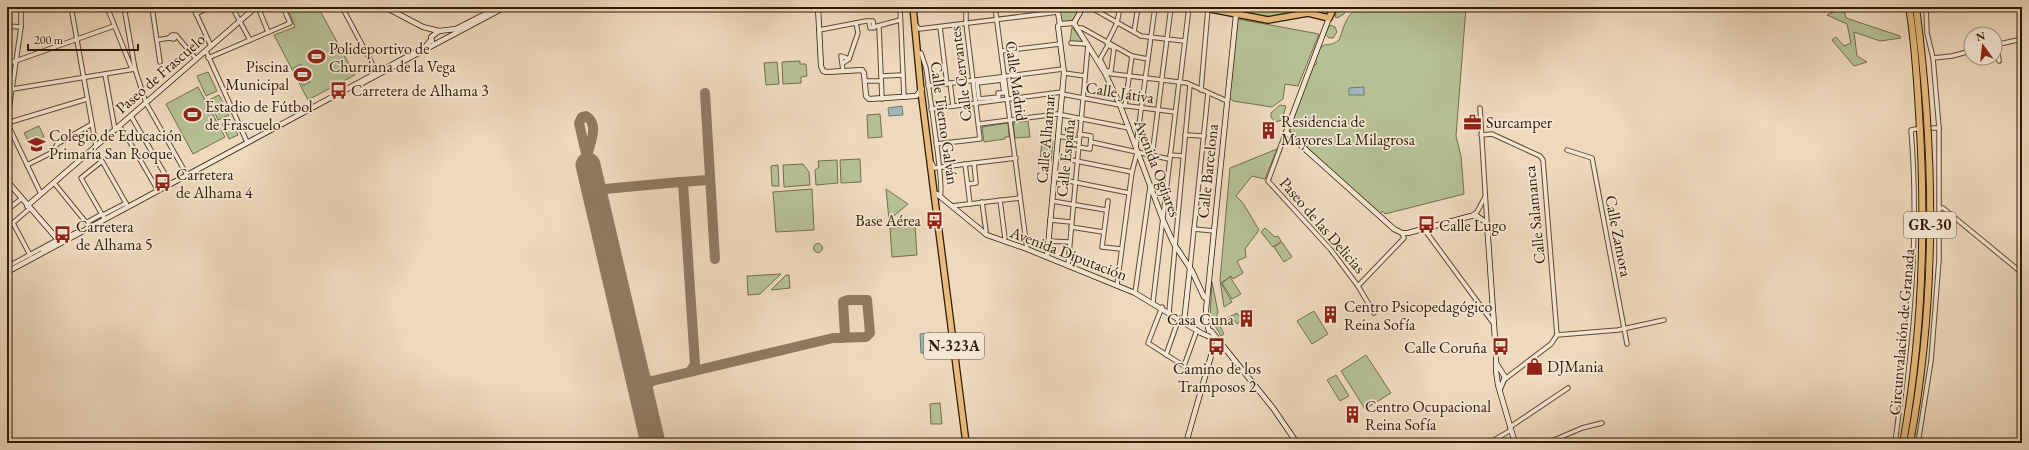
<svg xmlns="http://www.w3.org/2000/svg" width="2029" height="450" font-family="'EB Garamond',serif">
<rect width="100%" height="100%" fill="#eed9bd"/>
<filter id="stains"><feTurbulence type="fractalNoise" baseFrequency=".005" numOctaves="4"/><feColorMatrix values="0 0 0 0 .2 0 0 0 0 .09 0 0 0 0 .02 0 0 0 .5 -.17"/></filter>
<radialGradient id="worn" r=".72"><stop offset=".6" stop-color="#630" stop-opacity="0"/><stop offset="1" stop-color="#630" stop-opacity=".3"/></radialGradient>
<g fill="#b5c094" stroke="#726e4c">
<polygon points="287,7 318,7 355,75 308,100 274,35 295,27"/>
<polygon points="1059,7 1081,7 1073,21 1061,22"/>
<polygon points="1243,7 1315,7 1319,8 1318,11 1305,10 1270,17 1240,13"/>
<polygon points="1341,7 1346,8 1344,14 1337,18 1335,17 1337,9"/>
<path d="M1365,7H1466L1456,136L1461,156L1464,194L1385,214L1383,211L1380,214L1291,134L1290,129L1313,65H1315L1317,63L1314,60C1325,35 1325,51 1339,40C1344,27 1348,6 1365,9Z"/>
<polygon points="1833,7 1843,7 1846,18 1900,36 1901,38 1880,41 1854,32 1857,56 1867,62 1854,66 1832,40 1836,37 1844,46 1851,43 1847,24 1827,15 1834,12"/>
<polygon points="1238,19 1319,34 1298,86 1285,84 1283,99 1272,107 1233,101 1229,97"/>
<polygon points="1330,25 1335,27 1337,32 1333,38 1329,38 1325,34"/>
<polygon points="1072,27 1083,42 1070,41"/>
<polygon points="800,61 800,64 806,64 807,76 801,77 801,83 783,84 782,62"/>
<polygon points="777,62 779,84 766,85 764,63"/>
<polygon points="208,72 217,91 206,96 197,76"/>
<polygon points="198,87 225,137 193,154 166,104"/>
<polygon points="219,95 229,115 218,120 209,100"/>
<polygon points="1280,105 1286,106 1282,120 1275,122 1271,117 1271,113"/>
<polygon points="880,114 882,137 868,138 867,115"/>
<polygon points="231,120 238,135 229,139 222,124"/>
<polygon points="1028,121 1030,137 1015,138 1013,123"/>
<polygon points="1008,123 1009,137 1005,137 1005,139 984,142 982,127"/>
<polygon points="39,126 44,137 30,144 24,133"/>
<polygon points="1042,140 1053,141 1051,162 1040,161"/>
<polygon points="1277,149 1265,179 1252,176 1236,196 1243,203 1259,230 1245,249 1246,257 1237,261 1243,273 1233,279 1231,276 1221,283 1232,302 1224,307 1220,280 1230,168"/>
<polygon points="860,159 861,182 841,183 840,160"/>
<polygon points="837,160 838,183 816,185 815,170 819,167 818,161"/>
<polygon points="803,164 809,172 810,185 784,187 783,165"/>
<polygon points="778,165 779,186 772,186 771,166"/>
<polygon points="812,189 814,230 776,232 773,192"/>
<polygon points="886,189 908,204 889,220"/>
<polygon points="915,226 917,255 892,257 890,228"/>
<polygon points="1265,228 1275,237 1278,236 1281,241 1273,247 1261,232"/>
<polygon points="1282,242 1292,257 1284,262 1274,247"/>
<circle cx="818" cy="248" r="4.5"/>
<polygon points="781,274 760,294 748,295 747,276"/>
<polygon points="786,275 789,275 790,288 771,290"/>
<polygon points="1230,277 1241,294 1232,299 1222,283"/>
<polygon points="1212,282 1218,312 1216,318 1224,334 1221,336 1210,317"/>
<polygon points="1314,311 1328,334 1312,344 1297,321"/>
<polygon points="1237,313 1242,320 1237,324 1234,320 1228,323 1225,319"/>
<polygon points="1366,355 1391,393 1365,409 1341,371"/>
<polygon points="1336,375 1349,396 1340,401 1327,380"/>
<polygon points="940,403 942,424 931,424 930,404"/>
</g>
<g fill="#9fb7bc" stroke="#727972">
<polygon points="301,64 310,82 303,86 293,68"/>
<polygon points="1364,87 1364,95 1349,95 1349,88"/>
<polygon points="902,106 903,115 889,116 888,108"/>
<polygon points="930,333 931,352 921,353 920,334"/>
</g>
<g fill="none" stroke-linecap="round" stroke-linejoin="round">
<g stroke="#8e7a60" stroke-width="10">
<polyline points="705,93 715,259"/>
<path d="M586,116C601,125 588,146 587,158L579,123L582,117Z"/>
<polyline points="680,182 708,180 710,177"/>
<polyline points="594,190 680,182 683,183 695,364 690,372"/>
<polyline points="636,370 643,379 652,381 833,338 866,337 870,333 867,300 848,300 843,302 845,335 843,338"/>
<polyline points="642,396 644,388 652,381"/>
</g>
<polyline stroke="#8e7a60" stroke-width="25" points="588,165 653,443"/>
<defs>
<g id="street">
<polyline points="71,7 96,146"/>
<polyline points="107,7 132,69"/>
<polyline points="124,7 135,69 146,103 187,175"/>
<polyline points="152,7 160,62"/>
<polyline points="193,7 211,46"/>
<polyline points="232,7 250,40"/>
<polyline points="258,7 268,32"/>
<polyline points="342,7 374,67 379,71"/>
<polyline points="900,7 904,97"/>
<polyline points="995,7 1027,249"/>
<polyline points="1090,7 1141,36 1184,41"/>
<polyline points="1236,7 1235,10 1241,11 1243,7"/>
<polyline points="125,10 141,7"/>
<polyline points="196,14 209,7"/>
<polyline points="869,22 870,28 900,20"/>
<polyline points="916,25 919,29 1058,12"/>
<polyline points="7,26 21,27"/>
<polyline points="879,27 882,99"/>
<polyline points="940,27 947,84"/>
<polyline points="1077,28 1082,28 1132,56 1148,59"/>
<polyline points="819,30 866,21 873,21 874,28"/>
<polyline points="1134,32 1138,7"/>
<polyline points="169,38 172,35 176,35 196,59"/>
<polyline points="157,40 169,38 174,39 176,36"/>
<polyline points="1071,43 1087,44"/>
<polyline points="1107,43 1117,23 1120,7"/>
<polygon points="1108,45 1114,48 1111,71 1106,71 1100,59"/>
<polyline points="1995,45 2022,39"/>
<polyline points="1997,45 1999,61"/>
<polyline points="206,51 247,142"/>
<polyline points="1001,51 1060,44"/>
<path d="M921,53L926,68C928,85 945,190 940,197"/>
<polyline points="208,58 290,23 283,7"/>
<polyline points="1933,58 1952,56 1971,51"/>
<polyline points="843,63 849,59 858,33 856,23"/>
<polyline points="7,64 114,26"/>
<polyline points="843,71 841,56 849,59"/>
<polyline points="1064,73 1085,76"/>
<polyline points="1105,73 1187,83 1227,101"/>
<polyline points="105,74 115,130"/>
<polyline points="881,76 903,75"/>
<polygon points="1002,80 1004,93 998,93 999,97 979,99 977,83"/>
<polyline points="865,81 881,81"/>
<polyline points="1180,82 1189,7"/>
<polyline points="950,83 953,106"/>
<polyline points="928,86 1063,69"/>
<polyline points="13,89 135,69"/>
<polyline points="1201,90 1208,8"/>
<polyline points="1062,94 1120,105 1175,112"/>
<polyline points="1125,106 1132,56"/>
<polyline points="1480,108 1487,223"/>
<polyline points="931,109 1062,92"/>
<polyline points="131,116 170,183"/>
<polyline points="7,123 21,27 21,7"/>
<polyline points="7,123 87,99"/>
<polyline points="7,123 41,194"/>
<polyline points="979,124 1057,114 1129,128"/>
<polyline points="119,126 127,137 157,189"/>
<polyline points="1933,128 1939,128"/>
<polyline points="1286,132 1268,181 1331,250 1358,286 1374,313"/>
<polyline points="1185,135 1204,136"/>
<polyline points="1481,135 1492,134 1540,156 1543,160 1557,335"/>
<polyline points="1058,136 1079,140"/>
<polyline points="1091,142 1169,159"/>
<polyline points="936,144 980,139 966,23 966,7"/>
<polyline points="1078,147 1090,149 1091,136 1079,134"/>
<polyline points="1136,147 1155,7"/>
<polyline points="1567,150 1592,158 1627,344"/>
<polyline points="1170,155 1183,156"/>
<polyline points="1152,156 1171,7"/>
<polyline points="1056,157 1132,172"/>
<polyline points="932,163 934,168 1016,158"/>
<polyline points="965,164 970,204"/>
<polyline points="27,165 53,152 57,144 92,124"/>
<polyline points="1054,178 1129,193"/>
<polyline points="54,183 89,226"/>
<polyline points="968,184 976,183 974,163"/>
<polyline points="1000,200 1005,238"/>
<polyline points="1052,201 1106,210"/>
<polyline points="1108,201 1102,247 1121,249"/>
<polyline points="982,202 986,231"/>
<polyline points="952,206 1020,198"/>
<polyline points="1940,208 1943,208 2022,273"/>
<polyline points="7,210 21,199"/>
<polyline points="103,215 126,203"/>
<polyline points="1471,216 1477,212 1485,197"/>
<polyline points="104,218 81,178 102,161 127,205"/>
<polyline points="1050,220 1071,222"/>
<polyline points="13,223 30,255"/>
<polyline points="86,223 102,214"/>
<polyline points="1071,227 1103,232"/>
<polyline points="7,228 29,209"/>
<polyline points="1194,229 1214,231"/>
<polyline points="1424,229 1494,324"/>
<polyline points="1048,241 1069,242"/>
<polyline points="1068,265 1088,45"/>
<polyline points="7,267 57,240"/>
<polyline points="1190,268 1208,93"/>
<polyline points="1117,285 1132,172 1137,153"/>
<polyline points="1358,286 1404,238 1402,233"/>
<polyline points="1135,293 1150,187"/>
<polyline points="1153,302 1179,82"/>
<polyline points="1162,307 1148,343 1184,366 1197,330"/>
<polyline points="1169,312 1190,85"/>
<polyline points="1166,355 1179,318"/>
<polyline points="1505,379 1551,344 1557,335 1618,330 1664,320"/>
<polyline points="1510,427 1568,388"/>
<polyline points="1489,443 1511,430"/>
<polyline points="1547,443 1582,428 1602,423"/>
<path d="M1895,443C1909,338 1920,236 1911,130L1916,129"/>
<polyline points="1918,443 1931,361 1939,260 1939,128 1933,58 1927,33 1926,7"/>
</g>
<g id="secondary">
<polyline points="385,7 423,27 439,31"/>
<polyline points="818,7 821,66 823,71 827,72 862,70 864,73 866,96 869,99 916,96 922,89"/>
<polyline points="1057,7 1060,24 1074,23 1083,7"/>
<polyline points="1329,18 1286,132 1394,229 1402,233 1408,233 1471,216 1477,216 1487,223 1496,354 1496,371 1498,385 1515,443"/>
<polyline points="1074,23 1105,73 1120,105 1163,220 1174,244 1192,271 1204,297 1207,299"/>
<polyline points="432,41 431,37 439,31 456,29 499,7"/>
<polyline points="362,83 505,7"/>
<polyline points="7,181 59,241"/>
<polyline points="934,194 937,194 987,235 1027,249 1135,293 1201,333 1219,341"/>
<polyline points="27,206 256,7"/>
<polyline points="43,250 76,233"/>
<polyline points="1047,257 1064,73 1058,26 1060,24"/>
<polyline points="7,272 425,47 431,40"/>
<polyline points="1184,322 1190,268"/>
<polyline points="1209,331 1206,320 1206,310 1236,15"/>
<polyline points="1209,331 1211,331 1273,408 1297,443"/>
<polyline points="1496,363 1505,377 1500,389"/>
<polyline points="1186,443 1213,349 1219,341"/>
</g>
<g id="primary">
<polyline points="913,7 921,91 966,443"/>
<polyline points="1200,7 1268,20 1308,13 1329,18 1334,7"/>
</g>
<g id="highway">
<path d="M1903,443C1923,334 1926,223 1919,113C1917,78 1915,42 1909,7"/>
<path d="M1910,443C1937,299 1935,152 1916,7"/>
</g>
</defs>
<use href="#street" stroke="#5f4a32" stroke-width="5.5"/>
<use href="#secondary" stroke="#2f1b03" stroke-width="6"/>
<use href="#primary" stroke="#2f1b03" stroke-width="8"/>
<use href="#highway" stroke="#2f1b03" stroke-width="8"/>
<use href="#street" stroke="#f4e6d4" stroke-width="3.5"/>
<use href="#secondary" stroke="#f4e6d4" stroke-width="4.5"/>
<use href="#primary" stroke="#e7bc7e" stroke-width="5.5"/>
<use href="#highway" stroke="#e7bc7e" stroke-width="6"/>
</g>
<defs>
<symbol id="stadium-bare" viewBox="-9 -9 18 18"><path d="M0-5a6.5 5 0 1 0 0 10a6.5 5 0 1 0 0-10ZM-3.5-1.8h7v3.6h-7Z" fill="#8f2418" stroke="#f4e6d4" stroke-width="2.5" paint-order="stroke"/></symbol>
<symbol id="bus-bare" viewBox="-9 -9 18 18"><path d="M-5-6H5V4H4V6H2V4H-2V6H-4V4H-5ZM-3.5-4V0h7V-4ZM-3.5 1.2v1.5H-2V1.2ZM2 1.2v1.5H3.5V1.2Z" fill="#8f2418" stroke="#f4e6d4" stroke-width="2.5" paint-order="stroke"/></symbol>
<symbol id="office-bare" viewBox="-9 -9 18 18"><path d="M-6-3h4V-5.5h4V-3h4V5H-6ZM-1-4.5V-3h2v-1.5ZM-6 0V1H6V0Z" fill="#8f2418" stroke="#f4e6d4" stroke-width="2.5" paint-order="stroke"/></symbol>
<symbol id="building-bare" viewBox="-9 -9 18 18"><path d="M-4-6H4V6H1V3H-1V6H-4ZM-2.5-4.3h1.7v1.8h-1.7ZM.8-4.3h1.7v1.8H.8ZM-2.5-1h1.7V.8h-1.7ZM.8-1h1.7V.8H.8Z" fill="#8f2418" stroke="#f4e6d4" stroke-width="2.5" paint-order="stroke"/></symbol>
<symbol id="school-bare" viewBox="-9 -9 18 18"><path d="M0-5L7-2L0 1L-7-2ZM-4 1L0 2.5L4 1V4Q0 6-4 4Z" fill="#8f2418" stroke="#f4e6d4" stroke-width="2.5" paint-order="stroke"/></symbol>
<symbol id="shop-bare" viewBox="-9 -9 18 18"><path d="M-5-2.5h2.3a2.7 3.5 0 0 1 5.4 0H5L5.5 6h-11ZM-1.5-2.5h3a1.5 2.3 0 0 0-3 0Z" fill="#8f2418" stroke="#f4e6d4" stroke-width="2.5" paint-order="stroke"/></symbol>
</defs>
<g fill-rule="evenodd">
<use href="#stadium-bare" x="304" y="44" width="25" height="25"/>
<use href="#stadium-bare" x="290" y="62" width="25" height="25"/>
<use href="#bus-bare" x="326" y="78" width="25" height="25"/>
<use href="#stadium-bare" x="180" y="102" width="25" height="25"/>
<use href="#office-bare" x="1460" y="110" width="25" height="25"/>
<use href="#building-bare" x="1256" y="118" width="25" height="25"/>
<use href="#school-bare" x="24" y="132" width="25" height="25"/>
<use href="#bus-bare" x="150" y="170" width="25" height="25"/>
<use href="#bus-bare" x="922" y="208" width="25" height="25"/>
<use href="#bus-bare" x="1414" y="212" width="25" height="25"/>
<use href="#bus-bare" x="50" y="222" width="25" height="25"/>
<use href="#building-bare" x="1318" y="302" width="25" height="25"/>
<use href="#building-bare" x="1234" y="306" width="25" height="25"/>
<use href="#bus-bare" x="1204" y="334" width="25" height="25"/>
<use href="#bus-bare" x="1488" y="334" width="25" height="25"/>
<use href="#shop-bare" x="1522" y="354" width="25" height="25"/>
<use href="#building-bare" x="1340" y="402" width="25" height="25"/>
</g>
<g text-anchor="middle" stroke-width="3.5" stroke-linejoin="round" paint-order="stroke">
<g fill="#f4e6d4" stroke="#6a5842" stroke-width="1">
<rect x="1904" y="212" width="52" height="26" rx="3"/>
<rect x="924" y="333" width="60" height="26" rx="3"/>
</g>
<g font-size="15" font-weight="bold" fill="#2f1b03">
<text x="1930" y="230">GR-30</text>
<text x="954" y="351">N-323A</text>
</g>
<g font-size="16" fill="#2f1b03" stroke="#f4e6d4" text-anchor="start">
<text x="329" y="54">Polideportivo de<tspan x="329" dy="18">Churriana de la Vega</tspan></text>
<text x="289" y="72" text-anchor="end">Piscina<tspan x="289" dy="18">Municipal</tspan></text>
<text x="351" y="96">Carretera de Alhama 3</text>
<text x="205" y="112">Estadio de Fútbol<tspan x="205" dy="18">de Frascuelo</tspan></text>
<text x="1281" y="127">Residencia de<tspan x="1281" dy="18">Mayores La Milagrosa</tspan></text>
<text x="1486" y="128">Surcamper</text>
<text x="49" y="141">Colegio de Educación<tspan x="49" dy="18">Primaria San Roque</tspan></text>
<text x="176" y="180">Carretera<tspan x="176" dy="18">de Alhama 4</tspan></text>
<text x="921" y="226" text-anchor="end">Base Aérea</text>
<text x="1439" y="231">Calle Lugo</text>
<text x="76" y="232">Carretera<tspan x="76" dy="18">de Alhama 5</tspan></text>
<text x="1344" y="312">Centro Psicopedagógico<tspan x="1344" dy="18">Reina Sofía</tspan></text>
<text x="1234" y="325" text-anchor="end">Casa Cuna</text>
<text x="1487" y="353" text-anchor="end">Calle Coruña</text>
<text x="1547" y="372">DJMania</text>
<text x="1217" y="374" text-anchor="middle">Camino de los<tspan x="1217" dy="18">Tramposos 2</tspan></text>
<text x="1365" y="412">Centro Ocupacional<tspan x="1365" dy="18">Reina Sofía</tspan></text>
</g>
<g font-size="16" fill="#2f1b03" stroke="#f4e6d4">
<text transform="translate(160 73) rotate(-41)" y="6">Paseo de Frascuelo</text>
<text transform="translate(960 74) rotate(-97)" y="6">Calle Cervantes</text>
<text transform="translate(1017 81) rotate(82)" y="6">Calle Madrid</text>
<text transform="translate(1120 92) rotate(9)" y="6">Calle Játiva</text>
<text transform="translate(945 123) rotate(82)" y="6">Calle Tierno Galván</text>
<text transform="translate(1045 139) rotate(-85)" y="6">Calle Alhamar</text>
<text transform="translate(1065 158) rotate(-84)" y="6">Calle España</text>
<text transform="translate(1158 168) rotate(69)" y="6">Avenida Ogíjares</text>
<text transform="translate(1207 171) rotate(-84)" y="6">Calle Barcelona</text>
<text transform="translate(1534 215) rotate(-96)" y="6">Calle Salamanca</text>
<text transform="translate(1323 225) rotate(49)" y="6">Paseo de las Delicias</text>
<text transform="translate(1619 236) rotate(79)" y="6">Calle Zamora</text>
<text transform="translate(1069 253) rotate(21)" y="6">Avenida Diputación</text>
<text transform="translate(1901 332) rotate(-85)" y="6">Circunvalación de Granada</text>
</g>
</g>
<rect width="2029" height="450" fill="none" stroke="#eed9bd" stroke-width="24"/>
<rect x="8" y="8" width="2013" height="434" fill="none" stroke="#2f1b03" stroke-width="2"/>
<rect x="12" y="12" width="2005" height="426" fill="none" stroke="#2f1b03"/>
<g transform="translate(1983 46) rotate(345)"><circle r="19" fill="#f4e6d4" stroke="#a59580"/>
<path d="M0-3L7 15L0 10L-7 15Z" fill="#8f2418"/>
<text y="-6" font-size="11" font-weight="bold" text-anchor="middle" fill="#2f1b03">N</text>
</g>
<path d="M28 44v6h110v-6" fill="none" stroke="#2f1b03" stroke-width="2"/>
<text x="34" y="44" font-size="12" fill="#2f1b03" stroke="#f4e6d4" stroke-width="3" paint-order="stroke">200 m</text>
<rect width="100%" height="100%" filter="url(#stains)"/>
<rect width="100%" height="100%" fill="url(#worn)"/>
</svg>
